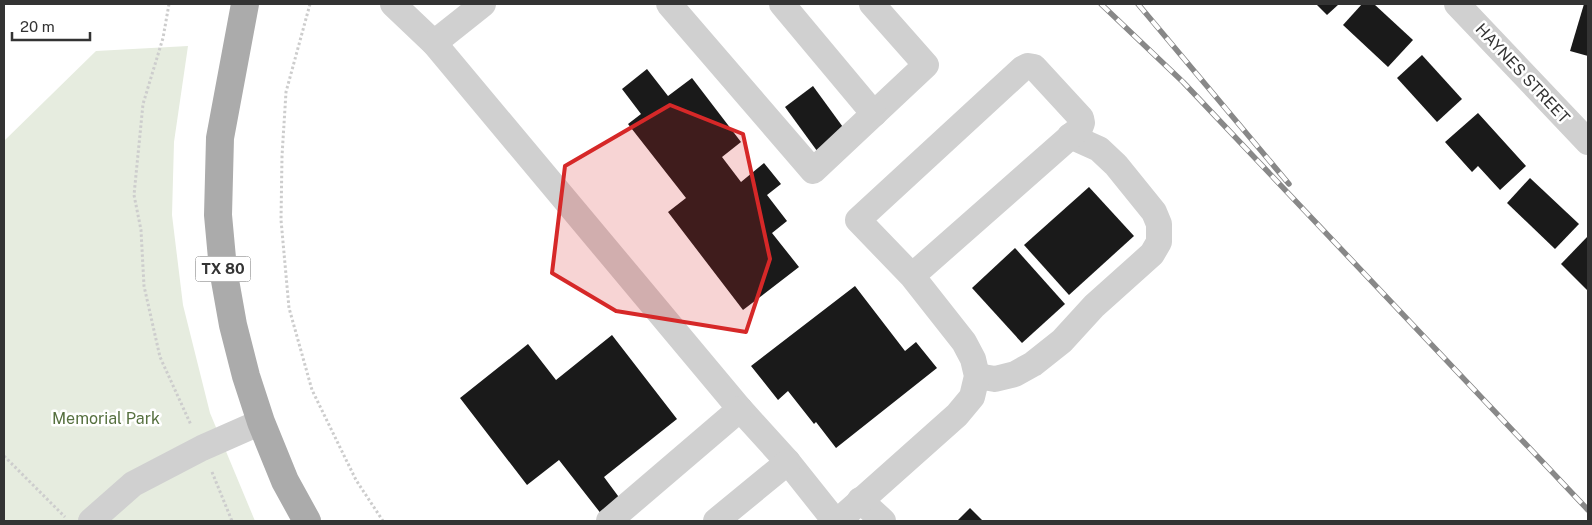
<svg xmlns="http://www.w3.org/2000/svg" width="1592" height="525" font-family="'Public Sans',sans-serif">
<rect width="100%" height="100%" fill="#fff"/>
<polygon fill="#e6ecdf" points="188,46 174,142 172,215 183,305 210,413 255,521 4,521 4,141 96,51"/>
<g fill="#1a1a1a">
<polygon points="1316,4 1339,4 1327,15"/>
<polygon points="1362,4 1374,4 1413,40 1388,67 1343,25"/>
<polygon points="1584,4 1588,5 1588,56 1570,51"/>
<polygon points="1422,55 1462,99 1437,122 1397,78"/>
<polygon points="647,69 668,96 692,78 741,142 722,157 741,182 764,163 781,184 767,195 787,221 772,233 799,267 743,310 668,212 686,198 628,124 641,114 622,89"/>
<polygon points="813,86 848,134 820,155 785,107"/>
<polygon points="1478,113 1526,166 1500,190 1478,166 1472,172 1445,142"/>
<polygon points="1530,178 1579,224 1555,249 1507,203"/>
<polygon points="1089,187 1134,236 1069,295 1024,245"/>
<polygon points="1588,236 1588,291 1561,264"/>
<polygon points="1015,248 1065,304 1022,343 972,288"/>
<polygon points="855,286 905,351 916,342 937,368 836,448 816,422 814,424 788,391 778,400 751,366"/>
<polygon points="612,335 677,419 604,477 621,500 602,515 559,460 527,485 460,398 528,344 556,380"/>
<polygon points="970,508 983,521 957,521"/>
</g>
<g fill="none" stroke-linecap="round" stroke-linejoin="round">
<g stroke="#cdcdcd" stroke-width="3" stroke-dasharray="2.5 2.5" stroke-linecap="butt">
<polyline points="169,4 163,38 143,104 134,195 141,230 144,286 160,357 191,425"/>
<polyline points="310,4 286,92 282,156 281,220 289,308 312,390 356,480 383,521"/>
<polyline points="4,456 65,517"/>
<polyline points="212,472 232,521"/>
</g>
<g stroke="#d0d0d0" stroke-width="26">
<polyline points="393,4 434,43 740,409 788,462 835,521"/>
<polyline points="669,4 813,171 926,65 872,4"/>
<polyline points="782,4 874,114"/>
<polyline points="1457,4 1588,142"/>
<polyline points="434,43 483,4"/>
<polyline points="977,376 995,379 1015,374 1033,364 1062,341 1094,306 1152,254 1159,242 1159,224 1154,212 1116,165 1099,149 1070,136"/>
<polyline points="860,500 883,521"/>
<polyline points="91,521 133,484 202,448 261,422"/>
<polyline points="609,521 740,409"/>
<polyline points="716,521 788,462"/>
<polyline points="838,521 957,415 972,397 977,376 973,359 964,342 912,276 858,220 1022,69 1028,66 1034,67 1081,118 1082,123 1080,128 912,276"/>
</g>
<polyline stroke="#ababab" stroke-width="28" points="245,4 220,138 218,215 223,269 233,325 246,376 261,422 285,481 307,521"/>
<defs>
<g id="rail">
<polyline points="1101,4 1183,82 1588,510"/>
<polyline points="1138,4 1289,184"/>
</g>
</defs>
<use href="#rail" stroke="#888" stroke-width="5.5"/>
<use href="#rail" stroke="#fff" stroke-width="4" stroke-dasharray="11" stroke-linecap="butt"/>
</g>
<path fill="#d62828" fill-opacity="0.2" stroke="#d62828" stroke-width="4" stroke-linejoin="round" d="M670,105L743,134L770,259L746,332L616,311L552,273L565,166Z"/>
<g text-anchor="middle" stroke-width="5" stroke-linejoin="round" paint-order="stroke">
<rect fill="#fff" stroke="#707070" stroke-width="1" x="195.5" y="256.5" width="55" height="25" rx="4"/>
<g font-size="15" font-weight="bold" fill="#333">
<text x="223" y="274">TX 80</text>
</g>
<g font-size="16" fill="#333" stroke="#fff">
<text transform="translate(1523 73) rotate(47)" y="6">HAYNES STREET</text>
</g>
<g font-size="16" fill="#56703f" stroke="#fff">
<text x="106" y="424">Memorial Park</text>
</g>
</g>
<rect width="1592" height="525" fill="none" stroke="#333333" stroke-width="10"/>
<path d="M12 32v8h78v-8" fill="none" stroke="#333333" stroke-width="2.5"/>
<text x="20" y="32" font-size="15" fill="#333333" stroke="#ffffff" stroke-width="4" paint-order="stroke">20 m</text>
</svg>
